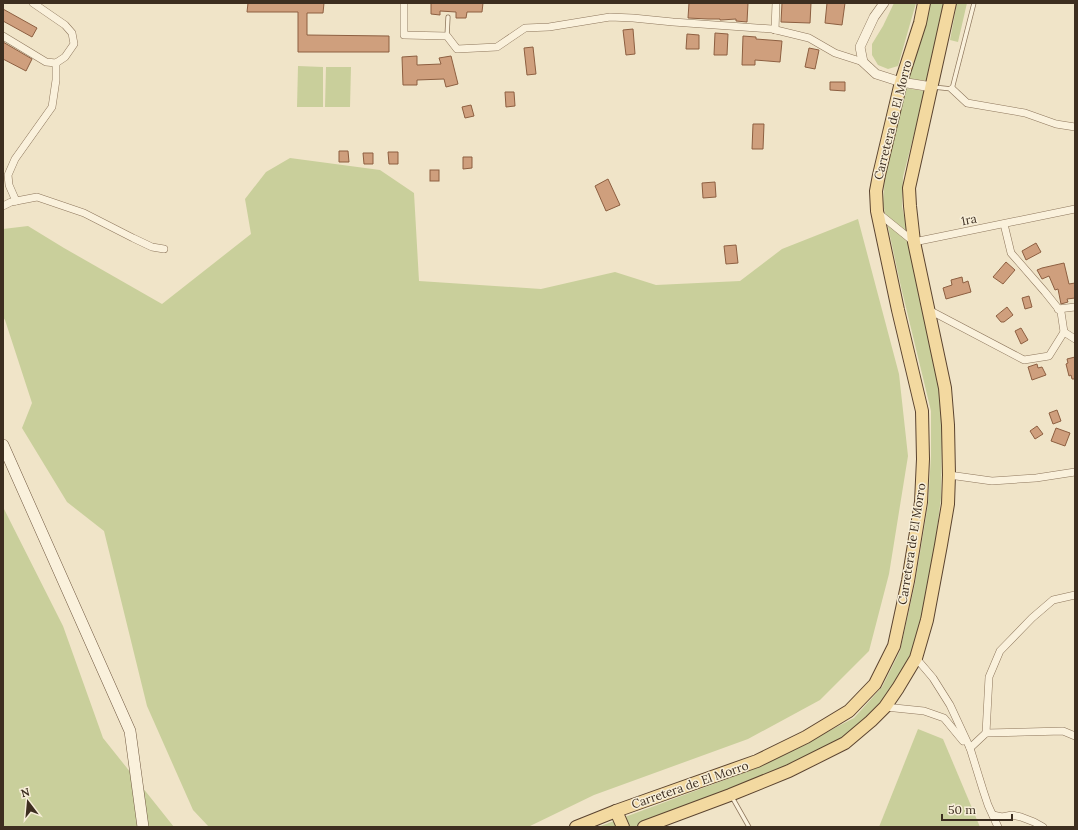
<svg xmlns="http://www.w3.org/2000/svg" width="1078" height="830" font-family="Lora,serif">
<rect width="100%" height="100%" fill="#f0e4c8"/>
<g fill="#c9cf9b">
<polygon points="894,3 916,3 898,66 888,69 878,65 872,55 872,44 883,26"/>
<polygon points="928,3 944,3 928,81 907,79"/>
<polygon points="957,3 967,3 958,42 950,40"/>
<polygon points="298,66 323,67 323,107 297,107"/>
<polygon points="326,67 351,67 350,107 325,107"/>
<polygon points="905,88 925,91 903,177 902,206 939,387 942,424 941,498 935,545 921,623 910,656 881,703 843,740 785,768 634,827 598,827 754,769 819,736 854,718 882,687 900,651 915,583 928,504 931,456 931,411 901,287 883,204 885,174"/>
<polygon points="290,158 380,170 414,193 419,281 541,289 615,272 656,285 740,281 782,249 858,219 899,374 908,456 889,574 869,651 820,700 748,739 594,795 528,827 209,827 193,810 147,706 104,531 67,502 22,428 32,403 5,320 3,317 3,229 28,226 64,248 162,304 251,234 245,199 266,172"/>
<polygon points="3,507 63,626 103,738 174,827 3,827"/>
<polygon points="918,729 943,739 980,827 879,827"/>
</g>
<g fill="#cf9f7d" stroke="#8d5f41">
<polygon points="248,3 324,3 323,13 307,13 307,35 389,36 389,52 298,52 298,12 247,12"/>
<polygon points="431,3 483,3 482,12 467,12 466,18 456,18 456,12 440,11 440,15 431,14"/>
<polygon points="689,3 748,3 747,22 736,21 736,19 721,20 720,20 720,19 708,19 688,18"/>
<polygon points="782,3 811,3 810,23 781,22"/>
<polygon points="827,3 845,3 842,25 825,23"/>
<polygon points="3,9 37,28 32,37 3,21"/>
<polygon points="633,29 635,54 626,55 623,30"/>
<polygon points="715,33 728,34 727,55 714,55"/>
<polygon points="687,34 699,35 699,49 686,49"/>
<polygon points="743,36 756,37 756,39 782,41 780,62 755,60 755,65 742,65"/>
<polygon points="3,42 32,59 26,71 3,59"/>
<polygon points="533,47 536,74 527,75 524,48"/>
<polygon points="809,48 819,50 815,69 805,67"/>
<polygon points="417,56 417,65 441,64 439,58 451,56 458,84 446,87 444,79 417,80 417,85 403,85 402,57"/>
<polygon points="830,82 845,82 845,91 830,90"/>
<polygon points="505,92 514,92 515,106 506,107"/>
<polygon points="471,105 474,116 465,118 462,107"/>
<polygon points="753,124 764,124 763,149 752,149"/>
<polygon points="339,151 348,151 349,162 339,162"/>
<polygon points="388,152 398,152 398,164 389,164"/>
<polygon points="363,153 373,153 373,164 364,164"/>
<polygon points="463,157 472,157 472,168 463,169"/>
<rect x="430" y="170" width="9" height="11"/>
<polygon points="608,179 620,205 606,211 595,186"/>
<polygon points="715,182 716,197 703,198 702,183"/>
<polygon points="1036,243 1041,252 1026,260 1022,251"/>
<polygon points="736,245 738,263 726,264 724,246"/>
<polygon points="1006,262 1015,270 1003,284 993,277"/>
<polygon points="1064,263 1069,284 1075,283 1075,298 1067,299 1068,302 1061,304 1058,289 1055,290 1049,276 1042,279 1037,270 1042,268"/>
<polygon points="962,277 963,283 968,281 971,292 946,299 943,288 952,285 951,280"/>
<polygon points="1029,296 1032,307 1025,309 1022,298"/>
<polygon points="1007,307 1013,315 1004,322 1001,322 996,316"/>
<polygon points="1021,328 1028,340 1021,344 1015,331"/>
<polygon points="1075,357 1075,379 1072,379 1071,375 1069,376 1066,364 1068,363 1067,359"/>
<polygon points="1037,364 1038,368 1042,367 1046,375 1032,380 1028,367"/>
<polygon points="1057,410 1061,421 1053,424 1049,413"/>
<polygon points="1037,426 1043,434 1035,439 1030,431"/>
<polygon points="1056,428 1070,433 1065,446 1051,441"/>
</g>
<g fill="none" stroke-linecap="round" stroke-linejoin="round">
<defs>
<g id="service">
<polyline points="447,36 448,17"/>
<polyline points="933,87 952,89 974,3"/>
<polyline points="732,797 749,827"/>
</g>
<g id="minor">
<polyline points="404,3 404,35 447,36 457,49 497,47 525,28 549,27 610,17 633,18 673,22 772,29 809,38 835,53 863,62"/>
<polyline points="775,30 776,3"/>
<polyline points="3,36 46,62 56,63 65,57 74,44 72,33 65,25 33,3"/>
<polyline points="952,89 967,103 1025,113 1056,124 1075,127"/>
<polyline points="16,201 9,185 8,175 15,159 52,107 56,80 56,63"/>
<polyline points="3,206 11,202 37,197 84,213 133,238 152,247 164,249"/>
<polyline points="877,212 914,242 1075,209"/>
<polyline points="1058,309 1075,307"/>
<polyline points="929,310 1024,360 1049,356 1064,332 1061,312 1045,292 1011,253 1004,224"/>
<polyline points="1064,332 1075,339"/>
<polyline points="949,475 992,481 1036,478 1075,472"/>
<polyline points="916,658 933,678 950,705 970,748 983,790 988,805 998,827"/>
<polyline points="885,707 924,711 944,718 963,741"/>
<polyline points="986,733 1063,731 1075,736"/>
<polyline points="970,748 986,733 989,677 1000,651 1032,618 1053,600 1075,595"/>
<polyline points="993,815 1002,817 1012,815 1021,817 1034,822 1043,827"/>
</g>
<polyline id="tertiary" points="884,3 874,17 860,47 863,62 876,74 901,82 932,87"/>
<polyline id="secondary" points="3,445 130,731 143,827"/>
<g id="primary">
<polyline points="616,811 623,827"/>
<polyline points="576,827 616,811 757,761 806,737 849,711 875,684 894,646 908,581 921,502 923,459 922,411 898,310 877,211 876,191 879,175 901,82 920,23 924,3"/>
<polyline points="644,827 730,795 789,771 845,743 871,721 885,707 898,688 916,658 927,620 941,545 948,504 949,475 948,425 945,388 914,242 910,206 909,188 950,3"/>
</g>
</defs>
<use href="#service" stroke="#8d765c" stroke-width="5"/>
<use href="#minor" stroke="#8d765c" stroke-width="8"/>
<use href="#tertiary" stroke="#8d765c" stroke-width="10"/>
<use href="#secondary" stroke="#6f573f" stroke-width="12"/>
<use href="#primary" stroke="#5b4430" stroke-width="14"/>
<use href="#service" stroke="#faf1dc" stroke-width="3.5"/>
<use href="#minor" stroke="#faf1dc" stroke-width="7"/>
<use href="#tertiary" stroke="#faf1dc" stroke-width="9"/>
<use href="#secondary" stroke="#faf1dc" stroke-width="11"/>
<use href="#primary" stroke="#f3d9a0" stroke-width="12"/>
</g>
<g text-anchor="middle" stroke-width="3" stroke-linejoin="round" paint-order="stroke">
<g font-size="12" fill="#3d2e20" stroke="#f7eed8">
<text transform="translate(893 120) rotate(-76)" y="4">Carretera de El Morro</text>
<text transform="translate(969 220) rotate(-11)" y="4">1ra</text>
<text transform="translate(912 544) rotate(-81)" y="4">Carretera de El Morro</text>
<text transform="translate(690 785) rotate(-19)" y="4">Carretera de El Morro</text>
</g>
</g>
<rect width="1078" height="830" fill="none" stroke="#3d2e20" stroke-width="8"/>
<g transform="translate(28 802) rotate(344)" stroke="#f7eed8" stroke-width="3" paint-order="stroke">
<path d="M0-3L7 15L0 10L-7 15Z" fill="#3d2e20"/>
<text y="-6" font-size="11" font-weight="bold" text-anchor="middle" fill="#3d2e20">N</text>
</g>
<path d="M942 814v6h70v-6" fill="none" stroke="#3d2e20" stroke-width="2"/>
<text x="948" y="814" font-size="12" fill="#3d2e20" stroke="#f7eed8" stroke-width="3" paint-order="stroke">50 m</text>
</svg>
